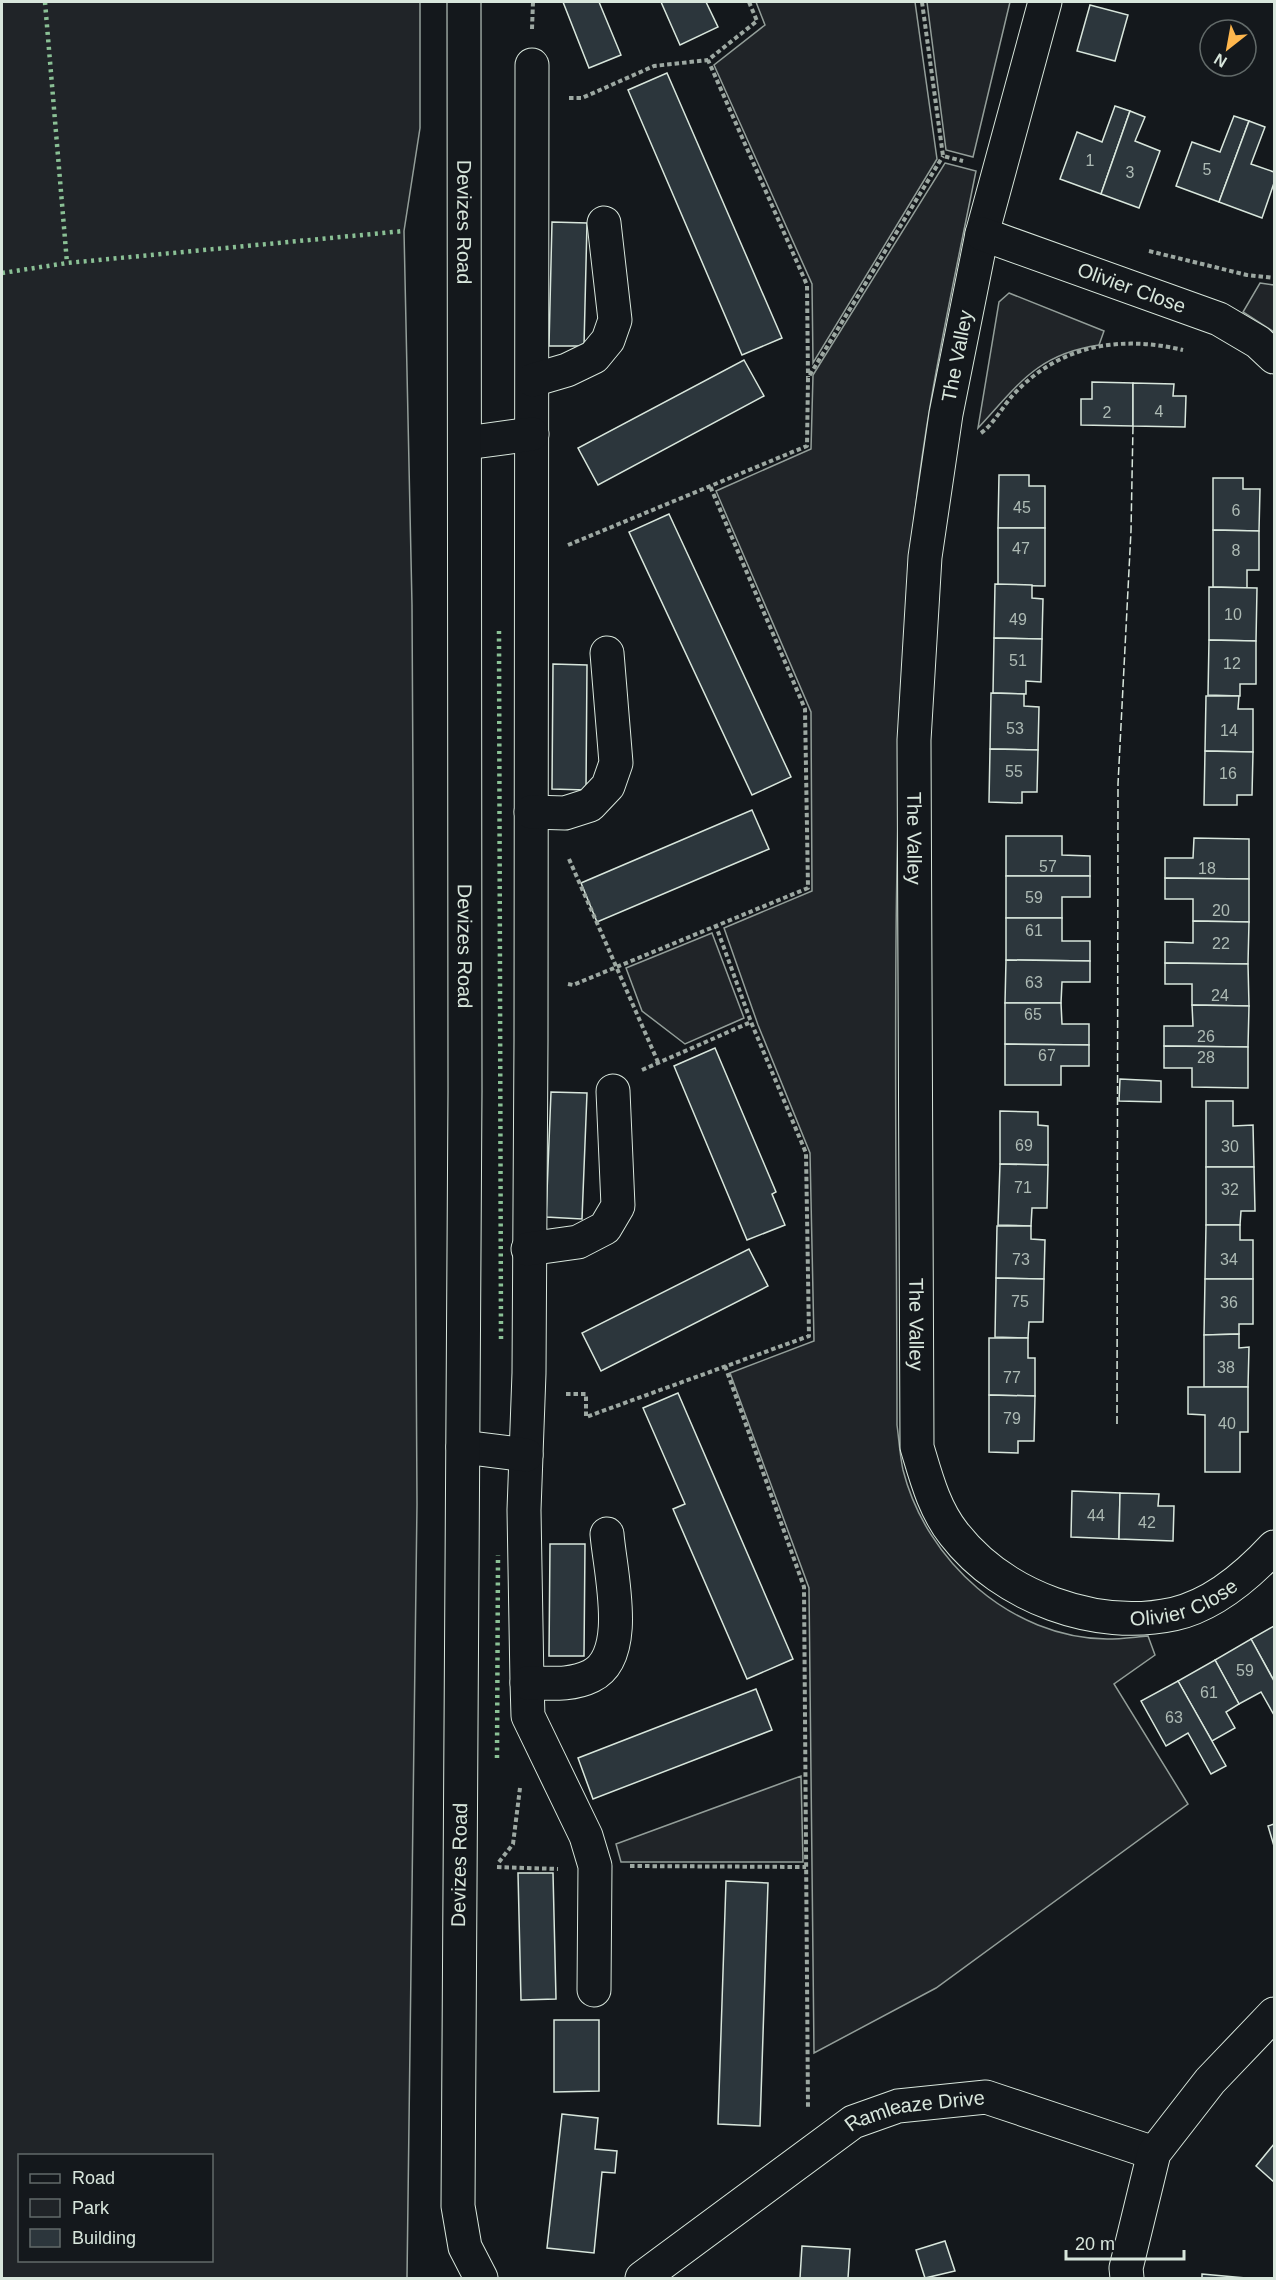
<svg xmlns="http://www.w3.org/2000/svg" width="1276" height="2280" font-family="Arial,sans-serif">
<rect width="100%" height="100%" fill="#14181c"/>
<g fill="#202428" stroke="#939e99" stroke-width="1.5" fill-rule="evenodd">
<path d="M2,2H420V128L404,231L412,605L417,1504L407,2278H2ZM20,2156H212V2260H20Z"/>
<polygon points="756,2 915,2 937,159 813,363 812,284 714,65 765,25"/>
<polygon points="927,2 1010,2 973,157 946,150"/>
<path d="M945,163L976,171C950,301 920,432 910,564C889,850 897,1138 897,1425C899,1440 900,1456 903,1470C926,1561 1011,1638 1107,1639C1121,1639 1135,1637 1148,1636L1155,1655L1114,1684L1188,1804L936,1988L814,2053L809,1588L730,1373L814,1341L810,1153L758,1025L724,928L812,891L811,712L716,491L811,449L813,375Z"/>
<polygon points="1260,283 1274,285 1274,332 1243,312"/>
<path d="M1009,293L1104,331L1099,345C1037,354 1018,385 978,428L999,302Z"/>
<polygon points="712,933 744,1018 685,1044 642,1011 626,968"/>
<polygon points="801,1776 803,1862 621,1862 616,1844"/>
</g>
<g fill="#2c363c" stroke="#d8e6dc" stroke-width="1.5">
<polygon points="563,2 599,2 621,55 589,68"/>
<polygon points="661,2 706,2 718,27 680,45"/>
<polygon points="1090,5 1128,15 1115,61 1077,51"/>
<polygon points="667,73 782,338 742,355 628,90"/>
<polygon points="1115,106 1130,111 1101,194 1060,179 1077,132 1102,142"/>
<polygon points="1130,111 1145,117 1135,141 1160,151 1139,208 1101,194"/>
<polygon points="1234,116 1249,121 1219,202 1176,186 1192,142 1220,152"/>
<polygon points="1249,121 1265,127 1251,164 1274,172 1274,183 1262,218 1219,202"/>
<polygon points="552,222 587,223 584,346 549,346"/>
<polygon points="744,360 764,396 598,485 578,448"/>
<polygon points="1092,382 1133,383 1133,426 1081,425 1081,399 1092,399"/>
<polygon points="1133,383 1174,384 1173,396 1186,396 1185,427 1133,426"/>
<polygon points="999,475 1029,475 1029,486 1045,486 1045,528 998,528"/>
<polygon points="1213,478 1243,478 1243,489 1260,489 1259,531 1213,530"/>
<polygon points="669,514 791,777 752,795 629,532"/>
<polygon points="998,528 1045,528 1045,586 998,585"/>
<polygon points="1213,530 1259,531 1259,570 1247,570 1247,588 1213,587"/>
<polygon points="995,584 1032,585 1032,598 1043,599 1042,639 994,638"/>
<polygon points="1209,587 1257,588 1256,641 1209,640"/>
<polygon points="994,638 1042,639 1041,682 1026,681 1026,694 993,693"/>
<polygon points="1209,640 1256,641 1256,684 1240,684 1240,696 1208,695"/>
<polygon points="553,664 587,665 586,790 552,789"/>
<polygon points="991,693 1024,694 1024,706 1039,707 1038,750 990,749"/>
<polygon points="1206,696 1239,696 1238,709 1253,709 1253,752 1205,751"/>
<polygon points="990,749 1038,750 1037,792 1022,792 1022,803 989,802"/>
<polygon points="1205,751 1253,752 1252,795 1237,795 1237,805 1204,805"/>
<polygon points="752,810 769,849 597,922 581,883"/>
<polygon points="1006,836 1062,836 1062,855 1090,856 1090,876 1006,876"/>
<polygon points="1194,838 1249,839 1249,879 1165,878 1165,858 1193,858"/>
<polygon points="1006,876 1090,876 1090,897 1062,897 1062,918 1006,918"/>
<polygon points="1165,878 1249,879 1249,922 1193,921 1193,899 1165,899"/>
<polygon points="1006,918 1062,918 1062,941 1090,941 1090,961 1006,960"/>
<polygon points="1193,921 1249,922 1248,964 1165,963 1165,942 1193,943"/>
<polygon points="1006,960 1090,961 1090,982 1062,982 1061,1003 1005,1003"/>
<polygon points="1165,963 1248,964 1249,1006 1192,1005 1192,984 1165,984"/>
<polygon points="1005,1003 1061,1003 1062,1024 1089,1024 1089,1045 1005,1044"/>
<polygon points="1192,1005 1249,1006 1248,1047 1164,1046 1164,1026 1193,1026"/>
<polygon points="1005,1044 1089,1045 1089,1066 1061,1066 1061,1085 1005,1085"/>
<polygon points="1164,1046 1248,1047 1248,1088 1192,1087 1192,1068 1164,1068"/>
<polygon points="715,1048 776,1192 772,1194 785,1225 747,1240 674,1066"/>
<polygon points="1120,1079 1161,1081 1161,1102 1119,1101"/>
<polygon points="551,1092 587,1093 582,1219 546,1217"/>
<polygon points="1206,1101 1233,1101 1233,1126 1253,1125 1254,1167 1206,1167"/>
<polygon points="1000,1111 1038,1112 1038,1125 1048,1126 1048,1165 1000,1164"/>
<polygon points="1000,1164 1048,1165 1047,1208 1032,1208 1031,1226 998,1225"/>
<polygon points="1206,1167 1254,1167 1255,1211 1241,1211 1240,1225 1206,1225"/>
<polygon points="1206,1225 1240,1225 1240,1240 1253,1240 1253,1279 1205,1279"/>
<polygon points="997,1226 1031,1226 1031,1239 1045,1240 1044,1279 996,1278"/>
<polygon points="749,1249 768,1286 601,1371 582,1333"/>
<polygon points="996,1278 1044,1279 1043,1322 1029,1322 1028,1338 995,1337"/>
<polygon points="1205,1279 1253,1279 1253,1324 1239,1324 1239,1334 1204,1335"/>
<polygon points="1239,1334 1239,1348 1249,1347 1248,1387 1204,1387 1204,1335"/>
<polygon points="989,1338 1028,1338 1028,1358 1035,1358 1035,1396 989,1395"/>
<polygon points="1188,1387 1248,1387 1248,1432 1240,1432 1240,1472 1205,1472 1205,1415 1188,1414"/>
<polygon points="678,1393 793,1659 747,1679 673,1509 685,1504 643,1408"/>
<polygon points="989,1395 1035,1396 1034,1441 1018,1441 1018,1453 989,1452"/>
<polygon points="1072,1491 1120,1493 1119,1539 1071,1537"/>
<polygon points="1120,1493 1159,1494 1158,1506 1174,1506 1173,1541 1119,1539"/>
<polygon points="550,1544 585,1544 584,1656 549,1656"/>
<polygon points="1274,1626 1274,1681 1251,1639"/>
<polygon points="1251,1639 1274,1681 1274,1715 1261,1692 1239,1704 1215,1660"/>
<polygon points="1215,1660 1239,1704 1226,1712 1235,1728 1212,1741 1178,1681"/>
<polygon points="1178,1681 1226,1766 1211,1774 1188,1733 1166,1746 1141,1701"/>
<polygon points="756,1689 772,1730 593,1799 578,1758"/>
<polygon points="1274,1824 1274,1846 1268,1826"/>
<polygon points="518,1873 553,1873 556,1999 521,2000"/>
<polygon points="726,1881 768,1883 760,2126 718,2124"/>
<polygon points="554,2020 599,2020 599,2091 554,2092"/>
<polygon points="562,2114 598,2118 595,2149 617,2151 615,2173 602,2172 594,2253 547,2248"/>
<polygon points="1274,2144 1274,2182 1256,2166"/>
<polygon points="945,2241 955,2271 925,2278 916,2250"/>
<polygon points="802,2246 850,2249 848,2278 800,2278"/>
<polygon points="1202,2274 1246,2278 1202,2278"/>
</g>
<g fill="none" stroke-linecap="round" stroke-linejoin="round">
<defs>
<g id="minor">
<path id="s1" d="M1045,2L982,234L946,414L925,557L914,740L917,1447C926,1477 934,1509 954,1534C1003,1597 1096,1631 1174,1614C1214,1605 1248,1575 1274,1547"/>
<polyline points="532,65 531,1040 529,1373 524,1510 527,1683 528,1716 586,1836 595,1866 594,1990"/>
<path id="s2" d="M982,234L1219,319L1258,342L1274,357"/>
<polyline points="533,380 567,370 594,357 608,340 615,320 604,223"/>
<polyline points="466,443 532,434"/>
<polyline points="531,812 565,813 590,805 608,786 616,763 607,653"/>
<polyline points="528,1249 578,1242 605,1228 618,1206 613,1091"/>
<polyline points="463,1447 526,1455"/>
<path d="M527,1683C548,1683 571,1686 591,1676C632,1656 610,1572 607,1534"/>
<path id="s3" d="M642,2278L853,2122L898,2106L986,2097L1154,2153"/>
<polyline points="1127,2278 1126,2268 1154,2153 1210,2081 1274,2014"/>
</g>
<g id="major">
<path id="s4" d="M464,2L465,1091L458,2206L465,2247L481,2278"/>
</g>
</defs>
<use href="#minor" stroke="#d8e6dc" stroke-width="35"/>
<use href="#major" stroke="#d8e6dc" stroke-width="35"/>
<g stroke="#9da8a2" stroke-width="4" stroke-dasharray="4.5 3" stroke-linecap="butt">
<polyline points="749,2 757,21 708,60 807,285 808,377"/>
<polyline points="922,2 943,156 963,161"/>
<polyline points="532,29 533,2"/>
<polyline points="569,98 582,98 654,66 708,60"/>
<polyline points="1149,251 1247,275 1274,278"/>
<path d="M981,433C993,425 1003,406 1013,395C1059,345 1119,335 1183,350"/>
<polyline points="568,545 807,446 808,378 943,156"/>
<polyline points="569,859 658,1062"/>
<polyline points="568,984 573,985 808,888 805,709 710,486"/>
<polyline points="642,1070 751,1022"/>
<polyline points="725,1366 804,1587 808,2108"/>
<polyline points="566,1394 586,1394 586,1417 809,1336 806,1153 751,1022 716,926"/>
<polyline points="499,1862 513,1844 520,1788"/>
<polyline points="630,1866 806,1867"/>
<polyline points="497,1867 558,1869"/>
</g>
<use href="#minor" stroke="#14181c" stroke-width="33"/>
<use href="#major" stroke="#14181c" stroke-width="33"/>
<g stroke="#8ac095" stroke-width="4.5" stroke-dasharray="3 4.5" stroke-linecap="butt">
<polyline points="45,2 67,263"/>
<polyline points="2,273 67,263 404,231"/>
<polyline points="499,631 501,1340"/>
<polyline points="497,1758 498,1555"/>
</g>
<polyline stroke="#d8e6dc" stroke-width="1.5" stroke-dasharray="8 3" stroke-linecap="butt" points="1117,1424 1118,784 1131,531 1133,426"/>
</g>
<g text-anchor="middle" stroke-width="4.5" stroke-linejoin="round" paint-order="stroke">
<g font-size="16" fill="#adbab4">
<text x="1090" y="166">1</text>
<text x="1207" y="175">5</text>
<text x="1130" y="178">3</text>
<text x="1159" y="417">4</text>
<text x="1107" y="418">2</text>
<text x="1022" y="513">45</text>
<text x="1236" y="516">6</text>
<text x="1021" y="554">47</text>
<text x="1236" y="556">8</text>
<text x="1233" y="620">10</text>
<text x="1018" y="625">49</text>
<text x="1018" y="666">51</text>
<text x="1232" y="669">12</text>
<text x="1015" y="734">53</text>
<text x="1229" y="736">14</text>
<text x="1014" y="777">55</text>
<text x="1228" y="779">16</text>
<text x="1048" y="872">57</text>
<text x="1207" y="874">18</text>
<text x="1034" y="903">59</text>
<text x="1221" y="916">20</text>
<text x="1034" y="936">61</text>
<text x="1221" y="949">22</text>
<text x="1034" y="988">63</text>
<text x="1220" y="1001">24</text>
<text x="1033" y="1020">65</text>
<text x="1206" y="1042">26</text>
<text x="1047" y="1061">67</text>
<text x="1206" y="1063">28</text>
<text x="1024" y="1151">69</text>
<text x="1230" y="1152">30</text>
<text x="1023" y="1193">71</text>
<text x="1230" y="1195">32</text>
<text x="1021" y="1265">73</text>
<text x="1229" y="1265">34</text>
<text x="1020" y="1307">75</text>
<text x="1229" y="1308">36</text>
<text x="1226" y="1373">38</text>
<text x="1012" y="1383">77</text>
<text x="1012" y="1424">79</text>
<text x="1227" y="1429">40</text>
<text x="1096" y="1521">44</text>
<text x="1147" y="1528">42</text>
<text x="1245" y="1676">59</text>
<text x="1209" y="1698">61</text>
<text x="1174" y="1723">63</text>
</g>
<g font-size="20" fill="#d8e6dc" stroke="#14181c">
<text dy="7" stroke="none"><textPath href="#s4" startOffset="220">Devizes Road</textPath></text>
<text dy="7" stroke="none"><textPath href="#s2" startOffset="159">Olivier Close</textPath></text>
<text transform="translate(957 356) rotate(-79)" y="7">The Valley</text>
<text dy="7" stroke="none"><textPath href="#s1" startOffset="850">The Valley</textPath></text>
<text dy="7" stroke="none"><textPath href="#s4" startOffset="944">Devizes Road</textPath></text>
<text dy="7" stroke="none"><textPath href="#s1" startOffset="1336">The Valley</textPath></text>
<text dy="7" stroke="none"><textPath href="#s1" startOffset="1812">Olivier Close</textPath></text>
<text transform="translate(459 1865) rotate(-89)" y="7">Devizes Road</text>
<text dy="7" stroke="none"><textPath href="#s3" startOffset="326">Ramleaze Drive</textPath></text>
</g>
</g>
<rect width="1276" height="2280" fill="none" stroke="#d8e6dc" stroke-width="6"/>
<rect x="18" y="2154" width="195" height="108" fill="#14181c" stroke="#626a69" stroke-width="1.5"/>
<rect x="30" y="2174" width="30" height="9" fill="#14181c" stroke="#626a69" stroke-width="1.5"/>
<text x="72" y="2184" font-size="18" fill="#d8e6dc">Road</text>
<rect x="30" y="2199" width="30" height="18" fill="#202428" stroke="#626a69" stroke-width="1.5"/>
<text x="72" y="2214" font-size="18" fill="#d8e6dc">Park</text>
<rect x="30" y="2229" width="30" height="18" fill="#2c363c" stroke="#626a69" stroke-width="1.5"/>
<text x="72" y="2244" font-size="18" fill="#d8e6dc">Building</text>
<g transform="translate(1228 48) rotate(211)"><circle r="28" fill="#14181c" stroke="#626a69" stroke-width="1.5"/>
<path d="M0-4.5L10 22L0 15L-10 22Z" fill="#ffb74d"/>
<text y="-9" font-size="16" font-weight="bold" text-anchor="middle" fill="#d8e6dc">N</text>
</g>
<path d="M1066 2250v9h118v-9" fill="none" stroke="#d8e6dc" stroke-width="3"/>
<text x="1075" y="2250" font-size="18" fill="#d8e6dc" stroke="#14181c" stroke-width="4.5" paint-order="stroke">20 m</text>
</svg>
